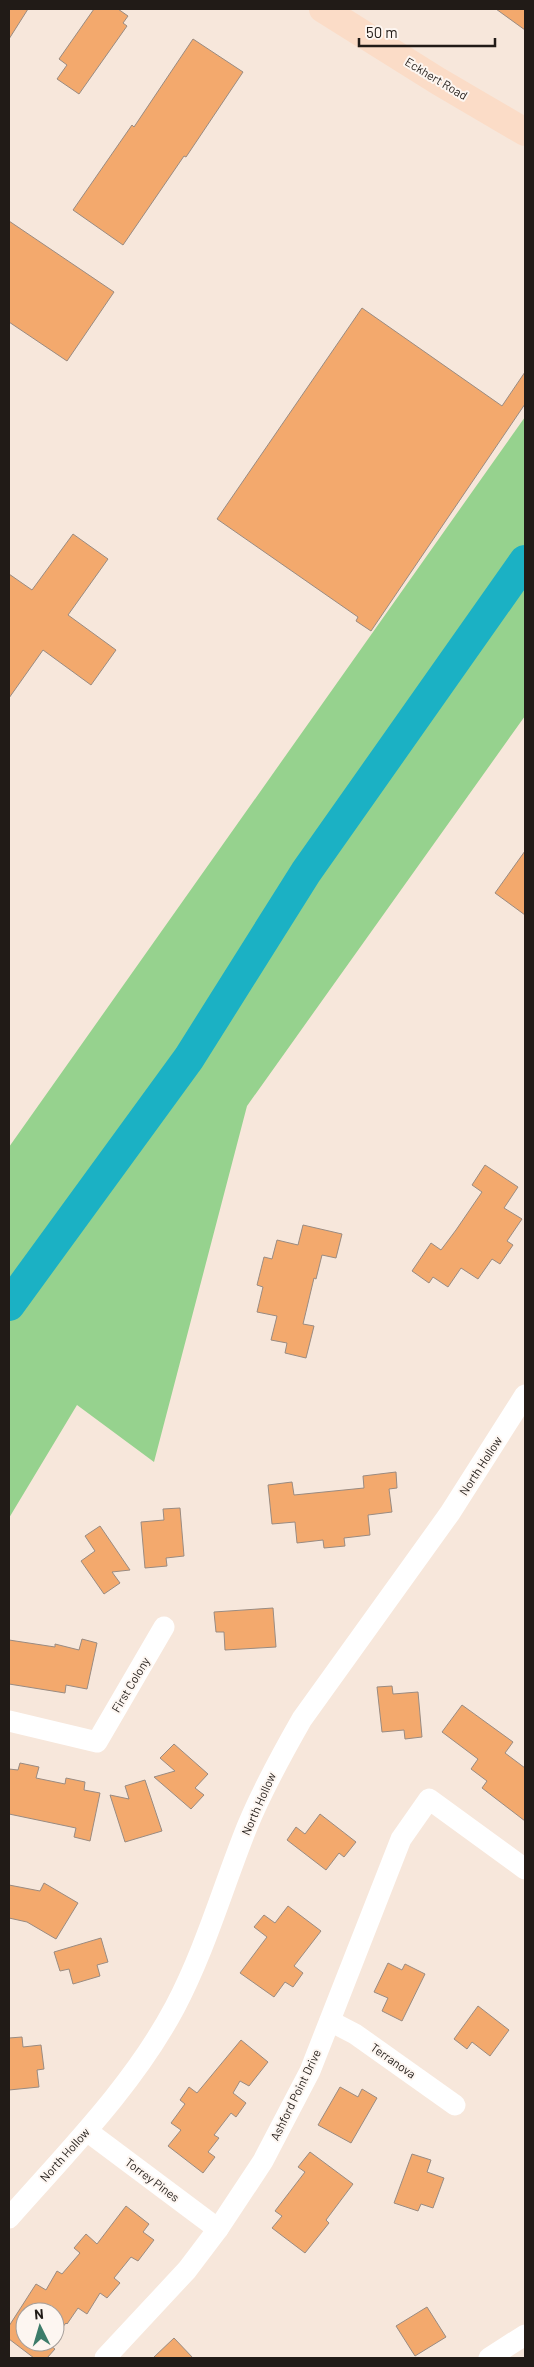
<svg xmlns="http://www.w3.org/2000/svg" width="534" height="2367" font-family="Barlow,sans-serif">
<rect width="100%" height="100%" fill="#f7e7db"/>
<polygon fill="#96d28e" points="525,417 525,716 247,1106 154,1462 77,1405 9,1518 9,1147"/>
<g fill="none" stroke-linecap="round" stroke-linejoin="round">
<polyline stroke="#1bb1c4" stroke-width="32" points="9,1305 189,1058 306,872 525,561"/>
</g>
<g fill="#f3a96d" stroke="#9a8b81">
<polygon points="9,9 28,9 9,39"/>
<polygon points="94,9 118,9 128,16 123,23 127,26 79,94 57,79 67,65 59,59"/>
<polygon points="496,9 525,9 525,30"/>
<polygon points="193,39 243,72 186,157 184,156 123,245 73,210 132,125 134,127"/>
<polygon points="9,221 114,292 67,361 9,322"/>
<polygon points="362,308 502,406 525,372 525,404 371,631 356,621 358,617 217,519"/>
<polygon points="73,534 108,559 68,615 116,650 91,685 43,650 9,698 9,574 32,590"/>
<polygon points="525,851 525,915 495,893"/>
<polygon points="485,1165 518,1187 504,1208 522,1219 507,1241 513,1245 500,1264 492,1259 478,1279 461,1268 448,1287 433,1277 429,1283 412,1271 431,1243 441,1250 456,1230 482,1192 472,1185"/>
<polygon points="303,1225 342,1234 336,1258 322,1255 316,1279 314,1278 303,1324 314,1326 306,1358 285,1353 287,1343 271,1340 277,1316 257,1312 263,1287 257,1285 264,1257 272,1259 277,1240 298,1245"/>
<polygon points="396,1472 397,1488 389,1489 392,1512 368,1515 370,1535 344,1538 345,1546 324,1548 323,1540 297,1543 295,1522 272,1524 268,1485 292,1482 294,1495 364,1488 363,1476"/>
<polygon points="180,1508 184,1556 166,1558 167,1566 145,1568 141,1522 164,1520 163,1509"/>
<polygon points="100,1526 130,1570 112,1572 120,1583 104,1594 81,1561 95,1551 85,1536"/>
<polygon points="273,1608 276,1647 225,1650 224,1632 216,1632 214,1612"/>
<polygon points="82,1639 97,1643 87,1689 66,1685 65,1693 9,1684 9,1640 55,1647 55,1644 79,1650"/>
<polygon points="392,1686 393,1694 418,1692 422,1737 405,1739 404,1730 382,1732 377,1687"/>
<polygon points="462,1705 513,1742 505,1753 525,1768 525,1821 482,1788 487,1781 471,1769 478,1759 442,1732"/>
<polygon points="174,1744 208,1774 195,1788 204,1795 191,1809 154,1777 175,1771 160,1758"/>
<polygon points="20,1763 39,1767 36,1778 65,1784 66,1778 85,1782 84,1790 100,1793 90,1841 74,1837 76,1828 9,1814 9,1769 18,1770"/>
<polygon points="145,1780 162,1831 125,1842 110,1795 129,1799 125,1786"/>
<polygon points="320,1814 356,1842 344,1857 339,1853 326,1870 287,1840 296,1827 305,1834"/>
<polygon points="44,1883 78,1903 56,1939 27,1922 9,1918 9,1885 40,1891"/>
<polygon points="288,1906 321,1931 294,1966 303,1973 293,1987 285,1982 274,1997 240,1973 267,1937 254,1927 264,1915 275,1923"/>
<polygon points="101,1938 108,1962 97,1965 100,1976 73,1984 69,1969 60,1971 54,1952"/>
<polygon points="388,1963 402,1970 405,1964 425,1974 402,2021 382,2011 388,1998 374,1992"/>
<polygon points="478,2006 509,2030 490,2056 472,2042 467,2049 454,2039"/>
<polygon points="22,2037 23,2047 41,2045 44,2069 37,2070 39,2087 9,2090 9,2038"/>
<polygon points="241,2040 268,2062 249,2086 240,2081 233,2093 246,2103 236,2117 231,2113 214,2135 219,2138 208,2152 215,2157 203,2173 168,2146 181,2130 171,2123 185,2104 180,2100 189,2087 197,2093"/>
<polygon points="340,2087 358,2097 362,2089 377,2098 351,2143 318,2125"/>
<polygon points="310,2152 353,2184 326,2220 329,2223 305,2253 272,2228 282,2216 275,2211 305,2172 298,2167"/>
<polygon points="412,2154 431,2160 427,2172 444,2178 433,2208 421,2204 418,2211 394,2203"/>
<polygon points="126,2206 149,2224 143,2232 154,2240 138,2261 131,2257 114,2278 120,2283 107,2298 100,2293 87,2314 78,2308 67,2324 66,2323 55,2336 55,2312 25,2312 25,2342 45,2342 55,2349 47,2358 34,2358 9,2339 9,2326 36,2284 46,2290 57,2271 62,2274 80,2253 74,2248 86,2234 97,2244"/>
<polygon points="427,2307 446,2337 415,2356 396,2326"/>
<polygon points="174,2338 193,2358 153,2358"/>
</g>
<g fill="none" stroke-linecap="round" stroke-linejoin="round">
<g stroke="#fff" stroke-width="21">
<polyline points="9,1721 97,1742 164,1627"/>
<polyline points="330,2021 355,2034 455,2105"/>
<polyline points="87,2131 218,2229"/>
<path d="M9,2218C68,2151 133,2086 175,2007C205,1950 223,1887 247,1827C262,1790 282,1754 302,1719L450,1513L525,1395"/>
<polyline points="105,2358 187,2270 218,2229 263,2161 310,2071 401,1839 429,1799 525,1869"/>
<polyline points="489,2358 525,2335"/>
</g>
<polyline stroke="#fbdcc7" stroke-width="28" points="323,9 438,81 525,132"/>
</g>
<g text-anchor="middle" stroke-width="4" stroke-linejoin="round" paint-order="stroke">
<g font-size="12" fill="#211b17" stroke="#fdf6f1">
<text transform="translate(436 79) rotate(31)" y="4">Eckhert Road</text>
<text transform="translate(481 1466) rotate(-57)" y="4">North Hollow</text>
<text transform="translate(131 1685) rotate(-59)" y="4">First Colony</text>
<text transform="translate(259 1804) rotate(-66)" y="4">North Hollow</text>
<text transform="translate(393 2061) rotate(35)" y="4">Terranova</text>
<text transform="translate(296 2095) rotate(-64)" y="4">Ashford Point Drive</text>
<text transform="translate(65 2155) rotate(-48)" y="4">North Hollow</text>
<text transform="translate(152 2180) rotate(37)" y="4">Torrey Pines</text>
</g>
</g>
<rect width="534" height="2367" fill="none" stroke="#211b17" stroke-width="20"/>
<g transform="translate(40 2327) rotate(355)"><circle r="24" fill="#fdf6f1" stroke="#a59e9a"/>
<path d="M0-4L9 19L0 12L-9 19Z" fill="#3d7c6a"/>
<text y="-8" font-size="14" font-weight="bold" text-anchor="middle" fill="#211b17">N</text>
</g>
<path d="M359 38v8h136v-8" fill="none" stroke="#211b17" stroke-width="2.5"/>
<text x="366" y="38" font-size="15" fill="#211b17" stroke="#fdf6f1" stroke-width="4" paint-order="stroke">50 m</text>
</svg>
